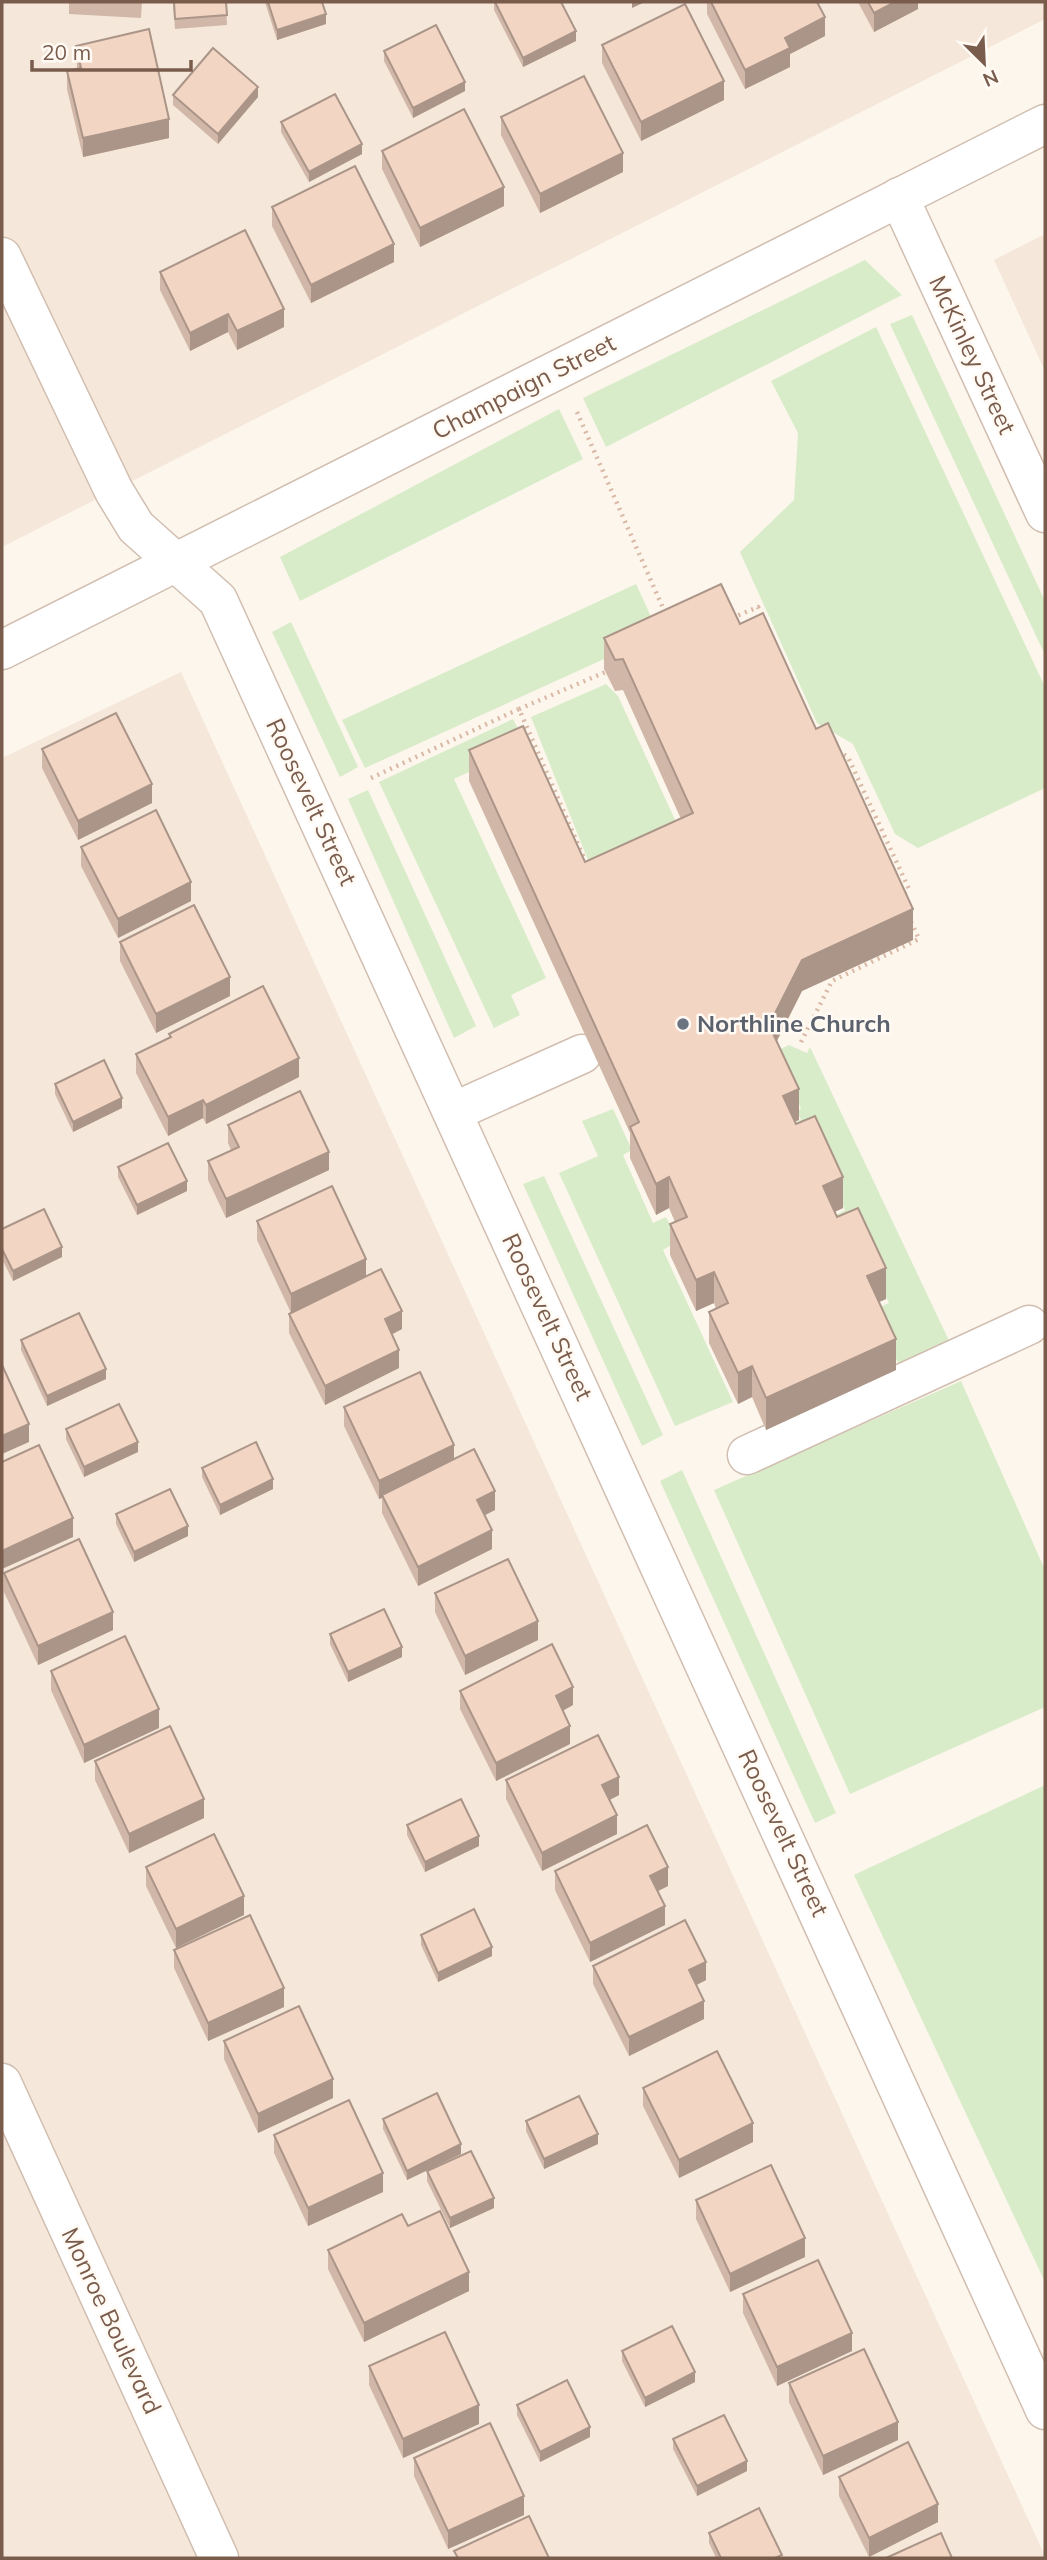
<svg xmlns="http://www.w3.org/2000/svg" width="1047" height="2560" font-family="Mulish,sans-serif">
<rect width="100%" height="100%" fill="#fdf6ec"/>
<g fill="#f5e8da">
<polygon points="2,2 1045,2 1045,19 2,547"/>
<polygon points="1045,234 1045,371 994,260"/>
<polygon points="181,672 1045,2556 1045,2558 2,2558 2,758"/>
</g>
<g fill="#d8ecc9">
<polygon points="865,260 902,295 606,447 583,398"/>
<polygon points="912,315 1045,601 1045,655 890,324"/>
<polygon points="876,327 1045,687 1045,788 918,848 895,834 853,744 817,723 740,552 794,500 798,433 771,381"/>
<polygon points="559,409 583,459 300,601 280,557"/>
<polygon points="636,584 659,634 365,768 342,720"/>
<polygon points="291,622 358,767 340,777 272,632"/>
<polygon points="606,684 618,696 683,837 594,875 531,717"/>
<polygon points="513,719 526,745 454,779 546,978 511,995 520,1015 494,1028 379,782"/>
<polygon points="368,790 476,1026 454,1038 348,799"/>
<polygon points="789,1045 807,1053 810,1047 952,1347 902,1371 873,1310 889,1303 857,1235 831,1218 845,1210 813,1142 788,1126 801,1120 798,1112 801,1108 772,1053"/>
<polygon points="613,1109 632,1150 623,1155 653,1223 666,1217 678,1241 663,1250 733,1402 675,1426 559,1173 598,1156 582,1121"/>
<polygon points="544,1176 663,1435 642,1446 523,1184"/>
<polygon points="961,1381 1045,1570 1045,1707 850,1794 714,1490"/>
<polygon points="682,1470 836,1813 815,1823 660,1481"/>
<polygon points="1045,1785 1045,2282 854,1875"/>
</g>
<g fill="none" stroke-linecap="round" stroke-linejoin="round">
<defs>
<g id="minor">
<polyline points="899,197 1045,513"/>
<polyline points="2,257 114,491 136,527 218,600 1045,2410"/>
<polyline points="2,650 1045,124"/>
<polyline points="453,1112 582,1054"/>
<polyline points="747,1455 1029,1325"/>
<polyline points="2,2083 219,2558"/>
</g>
</defs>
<use href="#minor" stroke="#d1beb0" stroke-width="41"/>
<g stroke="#d9b8a5" stroke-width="4.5" stroke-dasharray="2 5" stroke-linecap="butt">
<polyline points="577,412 666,615"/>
<polyline points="732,618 758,607 763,618"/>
<polyline points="519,709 608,671"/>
<polyline points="838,751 848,757 909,889 902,894"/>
<polyline points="371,778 519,709 584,858"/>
<polyline points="801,1042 832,981 919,939 911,922"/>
</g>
<use href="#minor" stroke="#fff" stroke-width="38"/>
</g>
<g fill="#d1b7a8">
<polygon points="69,2 142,2 141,18 69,14"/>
<polygon points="173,2 226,2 227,25 175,29"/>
<polygon points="265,2 322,2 326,24 277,40"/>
<polygon points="494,2 561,2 576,41 523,67 494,10"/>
<polygon points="707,2 711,2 825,36 790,54 790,67 745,89 707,14"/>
<polygon points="858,2 918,2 918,9 874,32"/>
<polygon points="602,45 724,100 641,141 602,63"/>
<polygon points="76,46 169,138 83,157 67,89 67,71 77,68"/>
<polygon points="384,51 465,91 413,118 384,61"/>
<polygon points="173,95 258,97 218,144 173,105"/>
<polygon points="501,117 623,172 540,213 501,135"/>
<polygon points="281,122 362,154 309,182 281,132"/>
<polygon points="382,151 504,206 420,247 382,169"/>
<polygon points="272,207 394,262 311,303 272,226"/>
<polygon points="160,272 284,327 237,350 228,332 190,351 160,290"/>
<polygon points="740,624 913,940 802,991 777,1041 799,1120 795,1121 843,1208 835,1212 886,1299 879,1302 896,1370 766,1430 752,1397 738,1404 709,1343 709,1312 716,1309 714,1303 696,1311 670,1255 670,1224 675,1222 669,1208 656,1215 630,1158 630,1133 469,781 469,750 585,862 681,819 623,690 615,691 604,669 604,638"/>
<polygon points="42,749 152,803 78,840 42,768"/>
<polygon points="81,847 191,901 118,938 81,866"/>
<polygon points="120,942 230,996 156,1033 120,961"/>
<polygon points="169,1034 299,1077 206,1124 203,1118 168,1136 136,1073 136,1054 169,1038"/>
<polygon points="55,1084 122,1108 73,1132 55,1094"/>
<polygon points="228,1125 329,1170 226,1218 208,1180 208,1161 231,1150 228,1143"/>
<polygon points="118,1167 187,1191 137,1215 118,1177"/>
<polygon points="257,1221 366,1276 402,1329 392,1334 399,1368 325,1405 289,1333 289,1314 291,1313 257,1240"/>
<polygon points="2,1229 62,1257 13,1281 2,1259"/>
<polygon points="21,1340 106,1379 47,1406 21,1350"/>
<polygon points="344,1407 454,1459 495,1510 485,1515 492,1549 418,1586 382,1513 382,1498 379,1499 344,1426"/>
<polygon points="66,1429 138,1452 84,1477 66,1439"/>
<polygon points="202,1468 273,1489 220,1515 202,1477"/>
<polygon points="116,1514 188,1536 134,1562 116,1524"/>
<polygon points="4,1573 113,1630 38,1665 4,1592"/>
<polygon points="435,1593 538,1640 465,1675 435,1612"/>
<polygon points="330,1634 402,1657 348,1682 330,1644"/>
<polygon points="51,1671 159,1728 84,1763 51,1690"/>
<polygon points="460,1691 573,1705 563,1711 570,1744 496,1781 460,1709"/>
<polygon points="95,1761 204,1818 129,1853 95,1780"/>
<polygon points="506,1780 619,1795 609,1800 617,1834 542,1871 506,1799"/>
<polygon points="407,1825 479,1846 425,1872 407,1835"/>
<polygon points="146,1867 244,1915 176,1948 146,1886"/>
<polygon points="555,1871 668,1886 658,1891 665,1925 590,1962 555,1890"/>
<polygon points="421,1935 492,1956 438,1982 421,1945"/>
<polygon points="174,1950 284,2007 208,2041 174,1968"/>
<polygon points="593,1966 706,1980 696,1985 704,2019 629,2056 593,1984"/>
<polygon points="224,2041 333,2098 258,2133 224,2059"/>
<polygon points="643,2088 753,2142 679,2178 643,2106"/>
<polygon points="383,2119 461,2154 407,2180 383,2129"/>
<polygon points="526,2121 598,2144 544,2169 526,2131"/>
<polygon points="274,2135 383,2192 308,2226 274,2153"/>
<polygon points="427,2171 494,2208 450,2228 427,2181"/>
<polygon points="696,2200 805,2257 730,2292 696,2219"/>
<polygon points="408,2226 469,2291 364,2342 328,2269 328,2250"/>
<polygon points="743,2294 852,2351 777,2386 743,2313"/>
<polygon points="622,2351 695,2382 645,2407 622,2361"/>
<polygon points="369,2366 479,2424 403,2458 369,2385"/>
<polygon points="789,2383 898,2440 823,2475 789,2402"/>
<polygon points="517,2405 590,2437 540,2462 517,2415"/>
<polygon points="673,2439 747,2471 697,2496 673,2449"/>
<polygon points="414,2458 524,2515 448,2549 414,2476"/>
<polygon points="839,2477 938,2522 869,2557 839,2496"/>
<polygon points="709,2533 782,2558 716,2558 709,2543"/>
</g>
<g fill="#aa9588">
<polygon points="632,2 645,2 632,8"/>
<polygon points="895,2 918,2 918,9 874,32 874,13"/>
<polygon points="326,14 326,24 277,40 277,30"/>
<polygon points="825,17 825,36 790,54 790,67 745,89 745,70 785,38"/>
<polygon points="576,31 576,41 523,67 523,58"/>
<polygon points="724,81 724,100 641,141 641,122"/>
<polygon points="465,82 465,91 413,118 413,108"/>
<polygon points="258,87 258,97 218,144 218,134"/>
<polygon points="169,119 169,138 83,157 83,138"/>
<polygon points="362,144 362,154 309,182 309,172"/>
<polygon points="623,153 623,172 540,213 540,194"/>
<polygon points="504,187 504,206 420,247 420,228"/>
<polygon points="394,244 394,262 311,303 311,285"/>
<polygon points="284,309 284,327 237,350 237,331"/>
<polygon points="228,314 228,332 190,351 190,333"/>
<polygon points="152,784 152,803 78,840 78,821"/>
<polygon points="191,882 191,901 118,938 118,919"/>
<polygon points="913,909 913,940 802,991 769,1056 769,1025 802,960"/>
<polygon points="230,977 230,996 156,1033 156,1014"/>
<polygon points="299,1058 299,1077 206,1124 206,1105"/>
<polygon points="799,1089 799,1120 783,1127 783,1096"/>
<polygon points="122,1098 122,1108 73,1132 73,1122"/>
<polygon points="203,1100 203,1118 168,1136 168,1117"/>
<polygon points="329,1152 329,1170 226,1218 226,1199"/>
<polygon points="669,1177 669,1208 656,1215 656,1184"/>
<polygon points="843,1177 843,1208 823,1217 823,1186"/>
<polygon points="187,1181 187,1191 137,1215 137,1205"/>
<polygon points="62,1247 62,1257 13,1281 13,1271"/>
<polygon points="366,1259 366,1277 291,1313 291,1294"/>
<polygon points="886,1268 886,1299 867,1307 867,1276"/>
<polygon points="714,1272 714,1303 696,1311 696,1280"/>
<polygon points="402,1311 402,1329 385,1338 385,1319"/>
<polygon points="896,1339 896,1370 766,1430 766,1398"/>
<polygon points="399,1350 399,1368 325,1405 325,1386"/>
<polygon points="752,1366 752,1397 738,1404 738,1373"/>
<polygon points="106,1369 106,1379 47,1406 47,1396"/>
<polygon points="29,1424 29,1442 2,1454 2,1436"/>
<polygon points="138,1442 138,1452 84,1477 84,1467"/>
<polygon points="454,1445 454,1464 382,1495 382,1498 379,1499 379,1481"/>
<polygon points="273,1479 273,1489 220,1515 220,1505"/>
<polygon points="495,1491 495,1510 477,1519 477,1500"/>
<polygon points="73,1518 73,1537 2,1569 2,1551"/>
<polygon points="188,1526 188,1536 134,1562 134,1552"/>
<polygon points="492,1530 492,1549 418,1586 418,1567"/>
<polygon points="113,1612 113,1630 38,1665 38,1646"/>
<polygon points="538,1621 538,1640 465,1675 465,1656"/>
<polygon points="402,1647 402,1657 348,1682 348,1672"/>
<polygon points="573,1687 573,1705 556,1714 556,1696"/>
<polygon points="159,1709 159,1728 84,1763 84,1745"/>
<polygon points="570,1726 570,1744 496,1781 496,1763"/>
<polygon points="619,1777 619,1795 602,1804 602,1785"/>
<polygon points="204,1799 204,1818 129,1853 129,1834"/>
<polygon points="617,1815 617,1834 542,1871 542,1853"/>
<polygon points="479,1836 479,1846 425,1872 425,1862"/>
<polygon points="668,1867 668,1886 650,1895 650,1876"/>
<polygon points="244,1896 244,1915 176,1948 176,1929"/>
<polygon points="665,1906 665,1925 590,1962 590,1943"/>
<polygon points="492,1947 492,1956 438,1982 438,1973"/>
<polygon points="706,1962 706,1980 689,1989 689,1970"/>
<polygon points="284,1988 284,2007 208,2041 208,2023"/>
<polygon points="704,2001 704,2019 629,2056 629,2037"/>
<polygon points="333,2079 333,2098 258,2133 258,2114"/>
<polygon points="753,2123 753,2142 679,2178 679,2160"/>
<polygon points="598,2134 598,2144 544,2169 544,2159"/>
<polygon points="461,2144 461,2154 407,2180 407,2171"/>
<polygon points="383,2173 383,2192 308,2226 308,2208"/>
<polygon points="494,2198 494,2208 450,2228 450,2218"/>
<polygon points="805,2238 805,2257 730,2292 730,2274"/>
<polygon points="469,2272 469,2291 364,2342 364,2323"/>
<polygon points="852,2333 852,2351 777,2386 777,2367"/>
<polygon points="695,2372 695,2382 645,2407 645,2398"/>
<polygon points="479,2405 479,2424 403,2458 403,2439"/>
<polygon points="898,2422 898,2440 823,2475 823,2456"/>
<polygon points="590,2427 590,2437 540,2462 540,2452"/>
<polygon points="747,2461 747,2471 697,2496 697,2486"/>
<polygon points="524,2496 524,2515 448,2549 448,2531"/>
<polygon points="938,2504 938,2522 869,2557 869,2538"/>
</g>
<g fill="#f3d5c3" stroke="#aa9588" stroke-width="2">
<polygon points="174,2 226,2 227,15 175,19"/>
<polygon points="268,2 322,2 326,14 277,30"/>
<polygon points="495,2 561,2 576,31 523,58"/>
<polygon points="711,2 817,2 825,17 785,38 790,48 745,70"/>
<polygon points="868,2 895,2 874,13"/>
<polygon points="685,4 724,81 641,122 602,45"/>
<polygon points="436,25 465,82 413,108 384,51"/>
<polygon points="149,29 169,119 83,138 67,71 81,68 76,46"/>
<polygon points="213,48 258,87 218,134 173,95"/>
<polygon points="584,76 623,153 540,194 501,117"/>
<polygon points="335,94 362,144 309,172 281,122"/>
<polygon points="464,109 504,187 420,228 382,151"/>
<polygon points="355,166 394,244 311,285 272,207"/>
<polygon points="245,230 284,309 237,331 228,314 190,333 160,272"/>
<polygon points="721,584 740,624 763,613 816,729 828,723 913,909 802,960 769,1025 799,1089 783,1096 796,1124 815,1116 843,1177 823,1186 837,1217 858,1208 886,1268 867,1276 896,1339 766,1398 752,1366 738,1373 709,1312 728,1303 714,1272 696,1280 670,1224 687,1217 669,1177 656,1184 630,1127 639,1122 469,750 523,726 585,862 693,813 623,659 615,660 604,638"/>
<polygon points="116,713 152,784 78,821 42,749"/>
<polygon points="156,810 191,882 118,919 81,847"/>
<polygon points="194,905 230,977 156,1014 120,942"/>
<polygon points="263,986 299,1058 206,1105 203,1100 168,1117 136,1054 171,1037 169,1034"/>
<polygon points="104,1060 122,1098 73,1122 55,1084"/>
<polygon points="300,1091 329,1152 226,1199 208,1161 239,1147 228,1125"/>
<polygon points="168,1143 187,1181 137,1205 118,1167"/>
<polygon points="332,1186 366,1259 291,1294 257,1221"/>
<polygon points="44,1209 62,1247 13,1271 2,1249 2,1229"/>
<polygon points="381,1269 402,1311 385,1319 399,1350 325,1386 289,1314"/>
<polygon points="79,1313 106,1369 47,1396 21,1340"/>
<polygon points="2,1365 29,1424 2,1436"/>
<polygon points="420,1372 454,1445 379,1481 344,1407"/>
<polygon points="119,1404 138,1442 84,1467 66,1429"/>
<polygon points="256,1442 273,1479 220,1505 202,1468"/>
<polygon points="39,1445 73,1518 2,1551 2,1462"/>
<polygon points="474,1449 495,1491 477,1500 492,1530 418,1567 382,1495"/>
<polygon points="170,1489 188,1526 134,1552 116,1514"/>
<polygon points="79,1539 113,1612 38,1646 4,1573"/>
<polygon points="508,1559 538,1621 465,1656 435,1593"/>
<polygon points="384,1609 402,1647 348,1672 330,1634"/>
<polygon points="125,1636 159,1709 84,1745 51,1671"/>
<polygon points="552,1644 573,1687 556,1696 570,1726 496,1763 460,1691"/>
<polygon points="170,1726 204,1799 129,1834 95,1761"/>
<polygon points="598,1735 619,1777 602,1785 617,1815 542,1853 506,1780"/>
<polygon points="461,1799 479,1836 425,1862 407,1825"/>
<polygon points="647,1825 668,1867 650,1876 665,1906 590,1943 555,1871"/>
<polygon points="214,1834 244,1896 176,1929 146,1867"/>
<polygon points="474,1909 492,1947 438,1973 421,1935"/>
<polygon points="250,1915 284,1988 208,2023 174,1950"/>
<polygon points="685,1920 706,1962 689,1970 704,2001 629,2037 593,1966"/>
<polygon points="299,2006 333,2079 258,2114 224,2041"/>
<polygon points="717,2051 753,2123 679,2160 643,2088"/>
<polygon points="437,2093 461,2144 407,2171 383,2119"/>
<polygon points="579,2096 598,2134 544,2159 526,2121"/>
<polygon points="349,2100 383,2173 308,2208 274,2135"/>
<polygon points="471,2151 494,2198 450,2218 427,2171"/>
<polygon points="771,2165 805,2238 730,2274 696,2200"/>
<polygon points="440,2211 469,2272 364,2323 328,2250 402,2214 408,2226"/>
<polygon points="818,2260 852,2333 777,2367 743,2294"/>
<polygon points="672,2326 695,2372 645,2398 622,2351"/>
<polygon points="445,2332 479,2405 403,2439 369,2366"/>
<polygon points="864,2349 898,2422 823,2456 789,2383"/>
<polygon points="567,2380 590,2427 540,2452 517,2405"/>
<polygon points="724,2415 747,2461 697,2486 673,2439"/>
<polygon points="490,2423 524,2496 448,2531 414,2458"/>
<polygon points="908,2442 938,2504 869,2538 839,2477"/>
<polygon points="759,2508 782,2555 775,2558 721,2558 709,2533"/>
<polygon points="529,2516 549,2558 458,2558 454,2551"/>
<polygon points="941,2533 952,2558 886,2558"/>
</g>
<circle fill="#6b7280" stroke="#fffaf3" stroke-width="2.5" cx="683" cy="1024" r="7"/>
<g text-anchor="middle" stroke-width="5" stroke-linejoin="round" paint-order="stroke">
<g font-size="24" fill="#7a5c4d" stroke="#fffaf3">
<text transform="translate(972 355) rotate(65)" y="8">McKinley Street</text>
<text transform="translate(524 387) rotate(-27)" y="8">Champaign Street</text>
<text transform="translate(311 802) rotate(65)" y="8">Roosevelt Street</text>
<text transform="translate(547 1317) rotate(65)" y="8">Roosevelt Street</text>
<text transform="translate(783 1833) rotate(65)" y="8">Roosevelt Street</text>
<text transform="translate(111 2321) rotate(65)" y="8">Monroe Boulevard</text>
</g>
<g font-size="24" font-weight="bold" fill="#5b616d" stroke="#fffaf3" text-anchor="start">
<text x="697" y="1032">Northline Church</text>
</g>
</g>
<rect width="1047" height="2560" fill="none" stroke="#7a5c4d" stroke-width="7"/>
<g transform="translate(984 63) rotate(156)" stroke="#fffaf3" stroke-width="5" paint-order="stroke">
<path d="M0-5L12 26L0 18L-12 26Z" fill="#7a5c4d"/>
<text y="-10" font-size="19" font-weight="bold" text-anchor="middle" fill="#7a5c4d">N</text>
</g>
<path d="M32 60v10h159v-10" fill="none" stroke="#7a5c4d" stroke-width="3.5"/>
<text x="42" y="60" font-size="21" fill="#7a5c4d" stroke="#fffaf3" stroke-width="5" paint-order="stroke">20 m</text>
</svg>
